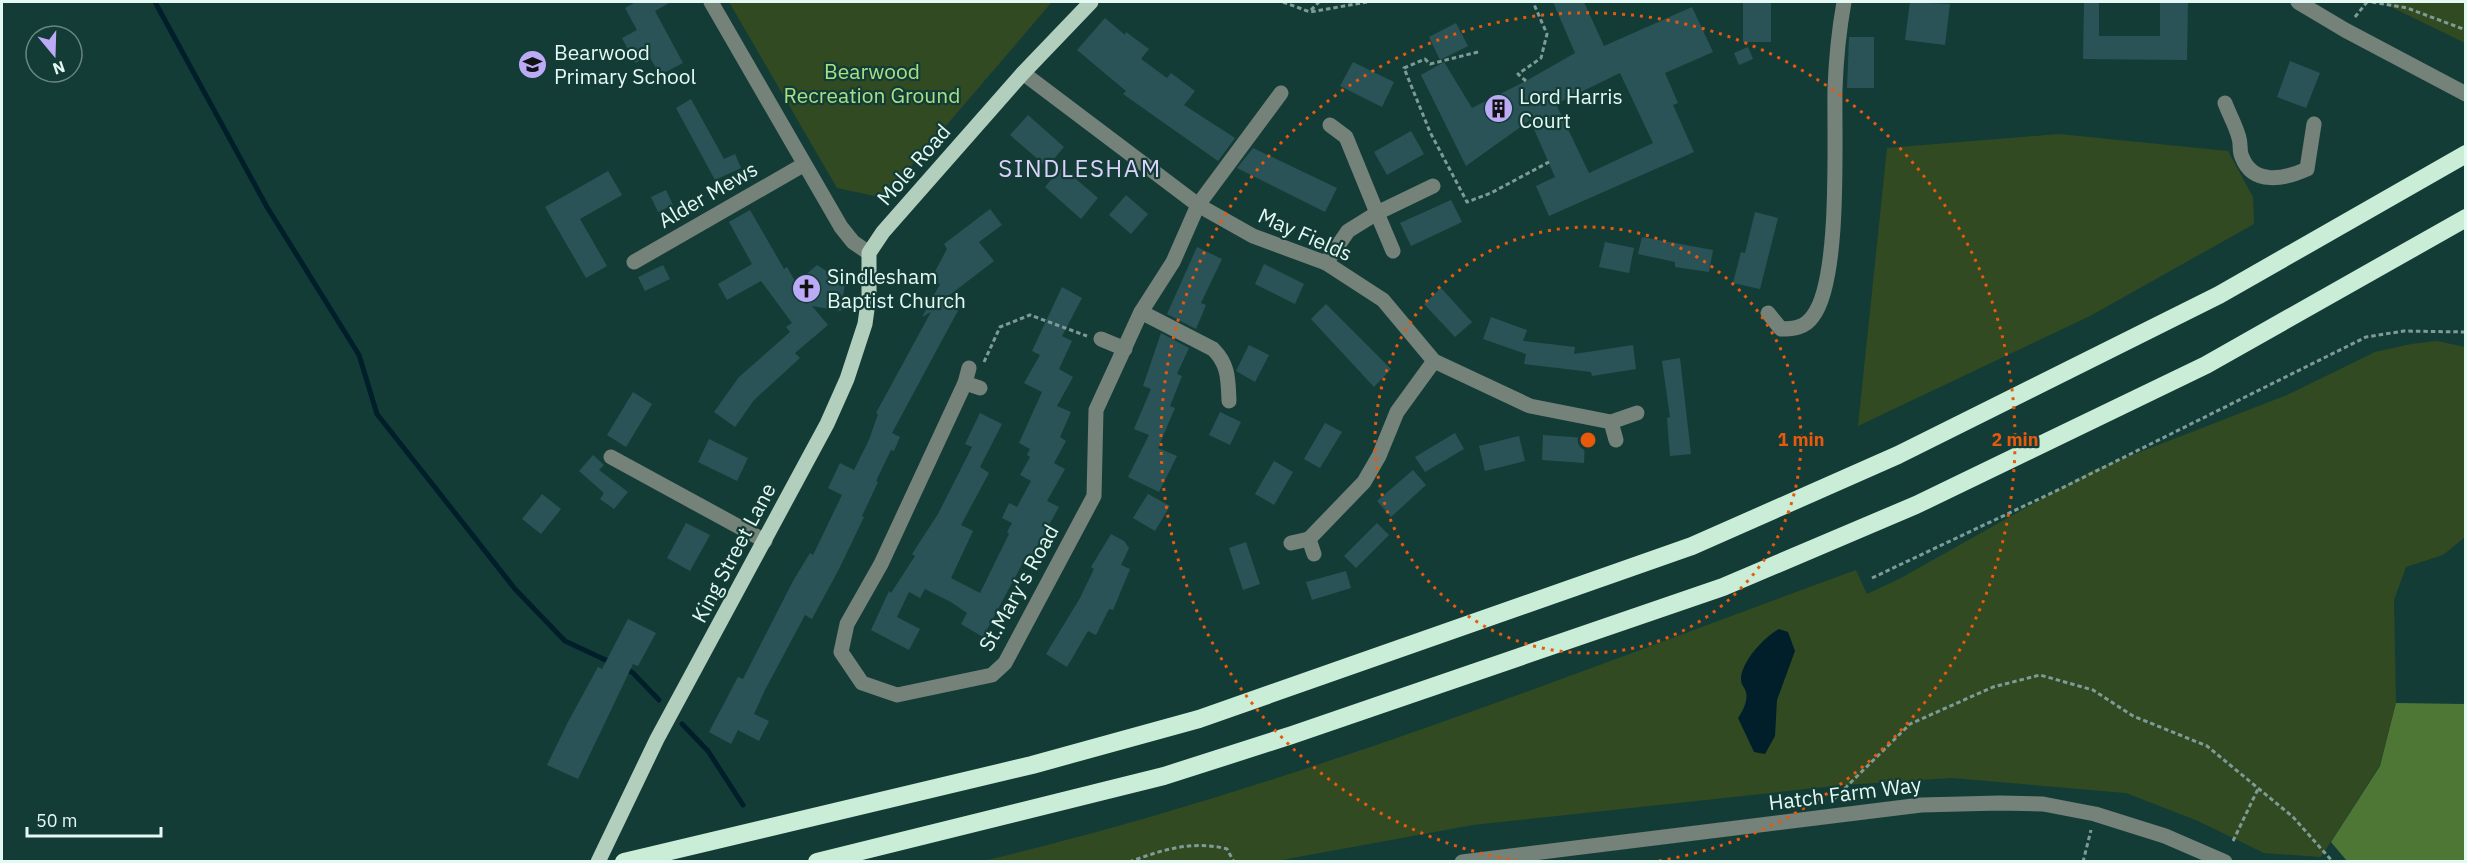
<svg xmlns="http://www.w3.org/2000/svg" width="2467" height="863" font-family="'IBM Plex Sans',sans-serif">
<rect width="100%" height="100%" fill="#143c36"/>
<g fill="#314a22">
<polygon points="729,2 1052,2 884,198 837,188"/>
<polygon points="2381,2 2465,2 2465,43"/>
<polygon points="2059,134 2228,151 2253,197 2254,224 2090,316 1858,426 1887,148"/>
<path d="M2437,341L2465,347V537L2443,555L2406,567L2394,600L2396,703L2380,765L2321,857L2264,853L2198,821L2126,793L1952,778L1844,785L1473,825L1276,861L978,862C1278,792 1566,676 1856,570L1867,594L1901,578L2091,471L2287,395L2375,352L2411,344Z"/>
</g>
<polygon fill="#4e7736" points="2396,703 2465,704 2465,861 2347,861 2331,842 2380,766"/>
<path fill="#011f2a" d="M1779,629L1788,632L1795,651L1777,700L1775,736L1765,754L1754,752L1738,718C1743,711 1748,701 1746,692C1744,686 1741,685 1741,679C1741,662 1765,636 1779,629Z"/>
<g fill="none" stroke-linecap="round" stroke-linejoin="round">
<g stroke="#011f2a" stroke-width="5">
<polyline points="155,2 267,207 359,355 377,414 515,589 565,641 612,663"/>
<polyline points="626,669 633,673 659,700"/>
<polyline points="682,724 708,751 743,805"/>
</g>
</g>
<g fill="#2a5357" fill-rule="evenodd">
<polygon points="636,2 671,2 655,11 683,63 660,75 649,56 635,63 622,38 637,30 625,8"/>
<path d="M1553,2H1584L1604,46L1692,7L1713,52L1665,73L1678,103L1673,105L1694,152L1549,216L1536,186L1555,177L1530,120L1466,166L1421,75L1444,62L1472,108L1526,81L1575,53ZM1620,73L1653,143L1589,173L1556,104Z"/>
<rect x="1743" y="2" width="28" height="40"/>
<polygon points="1910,2 1950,4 1945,45 1905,40"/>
<polygon points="2084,2 2099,2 2099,36 2160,36 2160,2 2188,2 2187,60 2083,59"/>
<polygon points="1105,18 1125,35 1126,32 1149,49 1141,59 1167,78 1171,73 1195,91 1184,105 1235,138 1218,161 1123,94 1126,91 1077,50"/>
<polygon points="1456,23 1468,46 1440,60 1429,37"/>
<polygon points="1849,37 1874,37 1874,88 1847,88"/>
<polygon points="1748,47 1753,59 1739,65 1734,53"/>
<polygon points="2290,61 2320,73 2306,108 2277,97"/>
<polygon points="1353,62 1394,82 1382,107 1340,86"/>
<polygon points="691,99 724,159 735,154 741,168 715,180 676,108"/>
<polygon points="1028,115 1064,147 1047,167 1010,135"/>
<polygon points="1411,131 1424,154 1387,175 1374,152"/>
<polygon points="1253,148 1337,188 1325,212 1237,168"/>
<polygon points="1062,167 1098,198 1081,219 1045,187"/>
<polygon points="608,171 622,195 580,219 607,266 586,278 545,207"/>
<polygon points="666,190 673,205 658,212 651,197"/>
<polygon points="1126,195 1148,214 1131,234 1109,215"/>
<polygon points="1451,200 1462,222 1411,246 1400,223"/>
<polygon points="990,209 1002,225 979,242 994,261 947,297 961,305 892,433 900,437 894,451 891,450 876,481 878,482 862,516 864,517 839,569 812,619 805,615 765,690 754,714 769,721 759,741 738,730 731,744 709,732 738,677 743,679 793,581 810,553 813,555 842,495 828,488 840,463 854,470 869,440 878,414 876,413 931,312 922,317 940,284 931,279 947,249 944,244"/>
<polygon points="750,210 784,269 787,267 796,283 817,265 845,283 841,311 812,306 828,325 795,353 800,358 754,400 735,427 714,412 739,377 790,332 786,327 792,323 761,281 727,300 718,284 752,264 729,222"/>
<polygon points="1755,212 1778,218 1760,289 1733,283 1741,252 1745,253"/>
<polygon points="1642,237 1713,250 1709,272 1675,267 1675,262 1638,254"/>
<polygon points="1605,242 1634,248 1629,273 1599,267"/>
<polygon points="1197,247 1222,259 1201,303 1206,305 1196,329 1167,314"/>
<polygon points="1264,264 1304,284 1295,304 1255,284"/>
<polygon points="663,265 670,279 645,291 638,277"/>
<polygon points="1062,287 1082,298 1062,336 1072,341 1059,369 1073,377 1057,406 1071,412 1060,437 1066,441 1054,463 1065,469 1047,501 1059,507 1031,557 1027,555 983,637 961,624 967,613 951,602 925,589 920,598 909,592 897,617 920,629 909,650 871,630 889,591 891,593 915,556 912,554 938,514 972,447 965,444 980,413 1002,424 980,467 989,473 961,525 973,531 951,578 980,593 1009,534 1007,532 1012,523 1002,518 1009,503 1017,507 1031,481 1020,475 1030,457 1027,455 1030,449 1019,443 1042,392 1024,383 1040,355 1032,351"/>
<polygon points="1441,288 1472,322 1455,337 1424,304"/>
<polygon points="1326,304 1391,369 1374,387 1311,319"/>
<polygon points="1491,317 1527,330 1523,341 1575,347 1574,354 1633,345 1636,369 1592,376 1591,372 1524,364 1526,354 1483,339"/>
<polygon points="1161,333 1189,348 1177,374 1182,376 1170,406 1175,408 1158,448 1177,456 1159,492 1128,477 1149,435 1134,429 1151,389 1143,386"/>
<polygon points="1249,345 1269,355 1255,382 1236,371"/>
<polygon points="1680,358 1691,454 1670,456 1667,418 1670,417 1662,361"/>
<polygon points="633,392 652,404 626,447 607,435"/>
<polygon points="1220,412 1241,422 1230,445 1209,435"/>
<polygon points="1325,423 1342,432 1320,468 1304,459"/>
<polygon points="1455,433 1464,449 1425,472 1415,457"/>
<polygon points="1543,435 1585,438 1584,463 1542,460"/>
<polygon points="1519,436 1525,461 1485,471 1479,446"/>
<polygon points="709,439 748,458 737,481 698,462"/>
<polygon points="593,455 604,465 599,470 628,492 614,509 600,499 604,493 579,471"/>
<polygon points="1274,461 1293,472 1274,505 1255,494"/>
<polygon points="1413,470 1426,485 1391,517 1377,501"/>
<polygon points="542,494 561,509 541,534 522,519"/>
<polygon points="1148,494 1170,506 1155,531 1133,518"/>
<polygon points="686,523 710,535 690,571 667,558"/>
<polygon points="1377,523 1389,535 1356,568 1344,556"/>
<polygon points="1111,534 1124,541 1129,548 1121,565 1130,569 1113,610 1109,609 1096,635 1088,631 1067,667 1046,654 1080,598 1094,569 1091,567"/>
<polygon points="1246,542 1260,584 1243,590 1229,548"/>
<polygon points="1346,571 1351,588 1312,600 1306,582"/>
<polygon points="628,619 656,633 638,666 633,664 578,779 547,765 568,722 598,667 602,669"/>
</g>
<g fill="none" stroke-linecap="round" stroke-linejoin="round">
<g stroke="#7e9c97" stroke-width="3" stroke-dasharray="4.5 3" stroke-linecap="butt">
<polyline points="1283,2 1310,12 1367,2"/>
<polyline points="2372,2 2407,8 2466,30"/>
<polyline points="1311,10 1319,2"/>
<polyline points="2355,17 2367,2"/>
<polyline points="1478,52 1430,64 1425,59 1404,68 1430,132 1467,202 1491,193 1549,162"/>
<polyline points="1526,81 1518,74 1541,58 1547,34 1533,2"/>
<polyline points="984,362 1000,327 1030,315 1087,336"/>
<polyline points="1872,578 2060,489 2366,337 2404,331 2466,332"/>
<polyline points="1834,799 1910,724 1993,687 2040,675 2093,690 2133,716 2207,746 2293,817 2333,862"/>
<polyline points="2233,841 2258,789"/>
<path d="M1129,862C1162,850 1192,840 1227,849L1234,862"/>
<polyline points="2083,862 2091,830"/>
</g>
<g stroke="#748279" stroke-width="15">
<polyline points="711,2 841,227 853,242 869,253"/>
<polyline points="2298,2 2345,30 2466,94"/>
<polyline points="1023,73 1198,205 1253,236 1326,263 1383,300 1434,361 1530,406 1611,422 1616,440"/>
<path d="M2225,103C2229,114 2236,126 2239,138C2241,144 2239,151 2242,157C2253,186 2285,179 2307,169L2314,124"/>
<polyline points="1330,125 1346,137 1377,213 1433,186"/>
<polyline points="634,262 803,165"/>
<polyline points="1326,263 1348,231 1377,213 1393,251"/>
<path d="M1141,312L1213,349C1229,365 1228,380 1229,401"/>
<path d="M1768,313L1781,329C1793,329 1805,328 1813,316C1841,279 1834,139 1835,89C1836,60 1839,30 1844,2"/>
<polyline points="1101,339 1125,349"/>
<polyline points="969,368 965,383 881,564 847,624 841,652 862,683 897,695 992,675 1005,663 1094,496 1096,410 1141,312 1173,262 1198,205 1281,93"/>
<polyline points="965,383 980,388"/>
<polyline points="1611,422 1637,413"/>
<polyline points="611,457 765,541"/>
<polyline points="1291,543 1309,539"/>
<polyline points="1314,554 1309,539 1364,482 1379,456 1397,412 1434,361"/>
<polyline points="1462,862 1921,805 2000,803 2043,804 2095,814 2165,836 2225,862"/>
</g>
<polyline stroke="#b2cfbd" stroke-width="15" points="598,862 657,739 827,424 847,379 865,324 869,295 869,253 883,232 1023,73 1091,2"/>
<g stroke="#caedd7" stroke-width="18">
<polyline points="624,862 1032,765 1199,719 1692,546 1898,455 2219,295 2466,154"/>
<polyline points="817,862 1164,776 1292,735 1723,587 1916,505 2206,365 2466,218"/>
</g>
</g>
<g fill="none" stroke="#e8590c" stroke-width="3" stroke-dasharray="3 6">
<circle cx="1588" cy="440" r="213"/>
<path d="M1518 861A427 427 0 1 1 1658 861"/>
</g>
<defs>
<symbol id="school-disc" viewBox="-11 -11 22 22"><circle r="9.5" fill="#bbaaf6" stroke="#143c36"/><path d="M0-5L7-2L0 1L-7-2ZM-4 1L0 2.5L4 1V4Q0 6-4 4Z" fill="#111"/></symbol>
<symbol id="building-disc" viewBox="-11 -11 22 22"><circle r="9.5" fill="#bbaaf6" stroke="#143c36"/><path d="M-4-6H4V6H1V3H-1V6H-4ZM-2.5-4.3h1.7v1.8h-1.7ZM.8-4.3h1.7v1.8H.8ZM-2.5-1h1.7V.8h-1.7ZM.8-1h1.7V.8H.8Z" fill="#111"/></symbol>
<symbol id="church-disc" viewBox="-11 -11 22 22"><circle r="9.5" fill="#bbaaf6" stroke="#143c36"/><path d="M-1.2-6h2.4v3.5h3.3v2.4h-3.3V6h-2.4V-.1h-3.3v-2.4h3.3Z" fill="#111"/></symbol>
</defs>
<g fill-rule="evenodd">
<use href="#school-disc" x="516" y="48" width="33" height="33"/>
<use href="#building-disc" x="1482" y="92" width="33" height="33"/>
<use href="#church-disc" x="790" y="272" width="33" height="33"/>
</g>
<g text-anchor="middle" stroke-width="4.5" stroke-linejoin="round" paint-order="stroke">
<g font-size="21" fill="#e4f9f4" stroke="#143c36" text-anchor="start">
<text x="554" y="60">Bearwood<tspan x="554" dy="24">Primary School</tspan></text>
<text x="1519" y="104">Lord Harris<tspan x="1519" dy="24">Court</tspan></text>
<text x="827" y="284">Sindlesham<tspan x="827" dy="24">Baptist Church</tspan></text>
</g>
<g font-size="21" fill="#a7e186" stroke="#143c36">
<text x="872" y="79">Bearwood<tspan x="872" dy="24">Recreation Ground</tspan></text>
</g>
<g font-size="21" fill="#e4f9f4" stroke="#143c36">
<text transform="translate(914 165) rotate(-49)" y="7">Mole Road</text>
<text transform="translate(708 195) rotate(-30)" y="7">Alder Mews</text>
<text transform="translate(1305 235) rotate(24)" y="7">May Fields</text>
<text transform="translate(734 553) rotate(-62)" y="7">King Street Lane</text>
<text transform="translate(1019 588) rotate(-61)" y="7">St.Mary's Road</text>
<text transform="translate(1845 794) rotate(-7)" y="7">Hatch Farm Way</text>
</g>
<g font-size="24" letter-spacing="1.5" fill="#dad1fd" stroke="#143c36">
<text x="1080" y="177">SINDLESHAM</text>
</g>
</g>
<circle cx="1588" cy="440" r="9" fill="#e8590c" stroke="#143c36" stroke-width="3"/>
<g font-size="18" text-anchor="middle" font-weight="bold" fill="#e8590c" stroke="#143c36" stroke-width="4.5" stroke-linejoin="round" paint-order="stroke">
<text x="1801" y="446">1 min</text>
<text x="2015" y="446">2 min</text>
</g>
<rect width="2467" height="863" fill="none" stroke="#e4f9f4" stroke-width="6"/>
<g transform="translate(54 54) rotate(161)"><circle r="28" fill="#143c36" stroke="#678882" stroke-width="1.5"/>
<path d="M0-4.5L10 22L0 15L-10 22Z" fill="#bbaaf6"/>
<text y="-9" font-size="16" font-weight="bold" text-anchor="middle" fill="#e4f9f4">N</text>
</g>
<path d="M27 827v9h134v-9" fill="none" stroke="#e4f9f4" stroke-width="3"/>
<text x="36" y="827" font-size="18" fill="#e4f9f4" stroke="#143c36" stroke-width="4.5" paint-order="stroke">50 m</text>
</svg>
